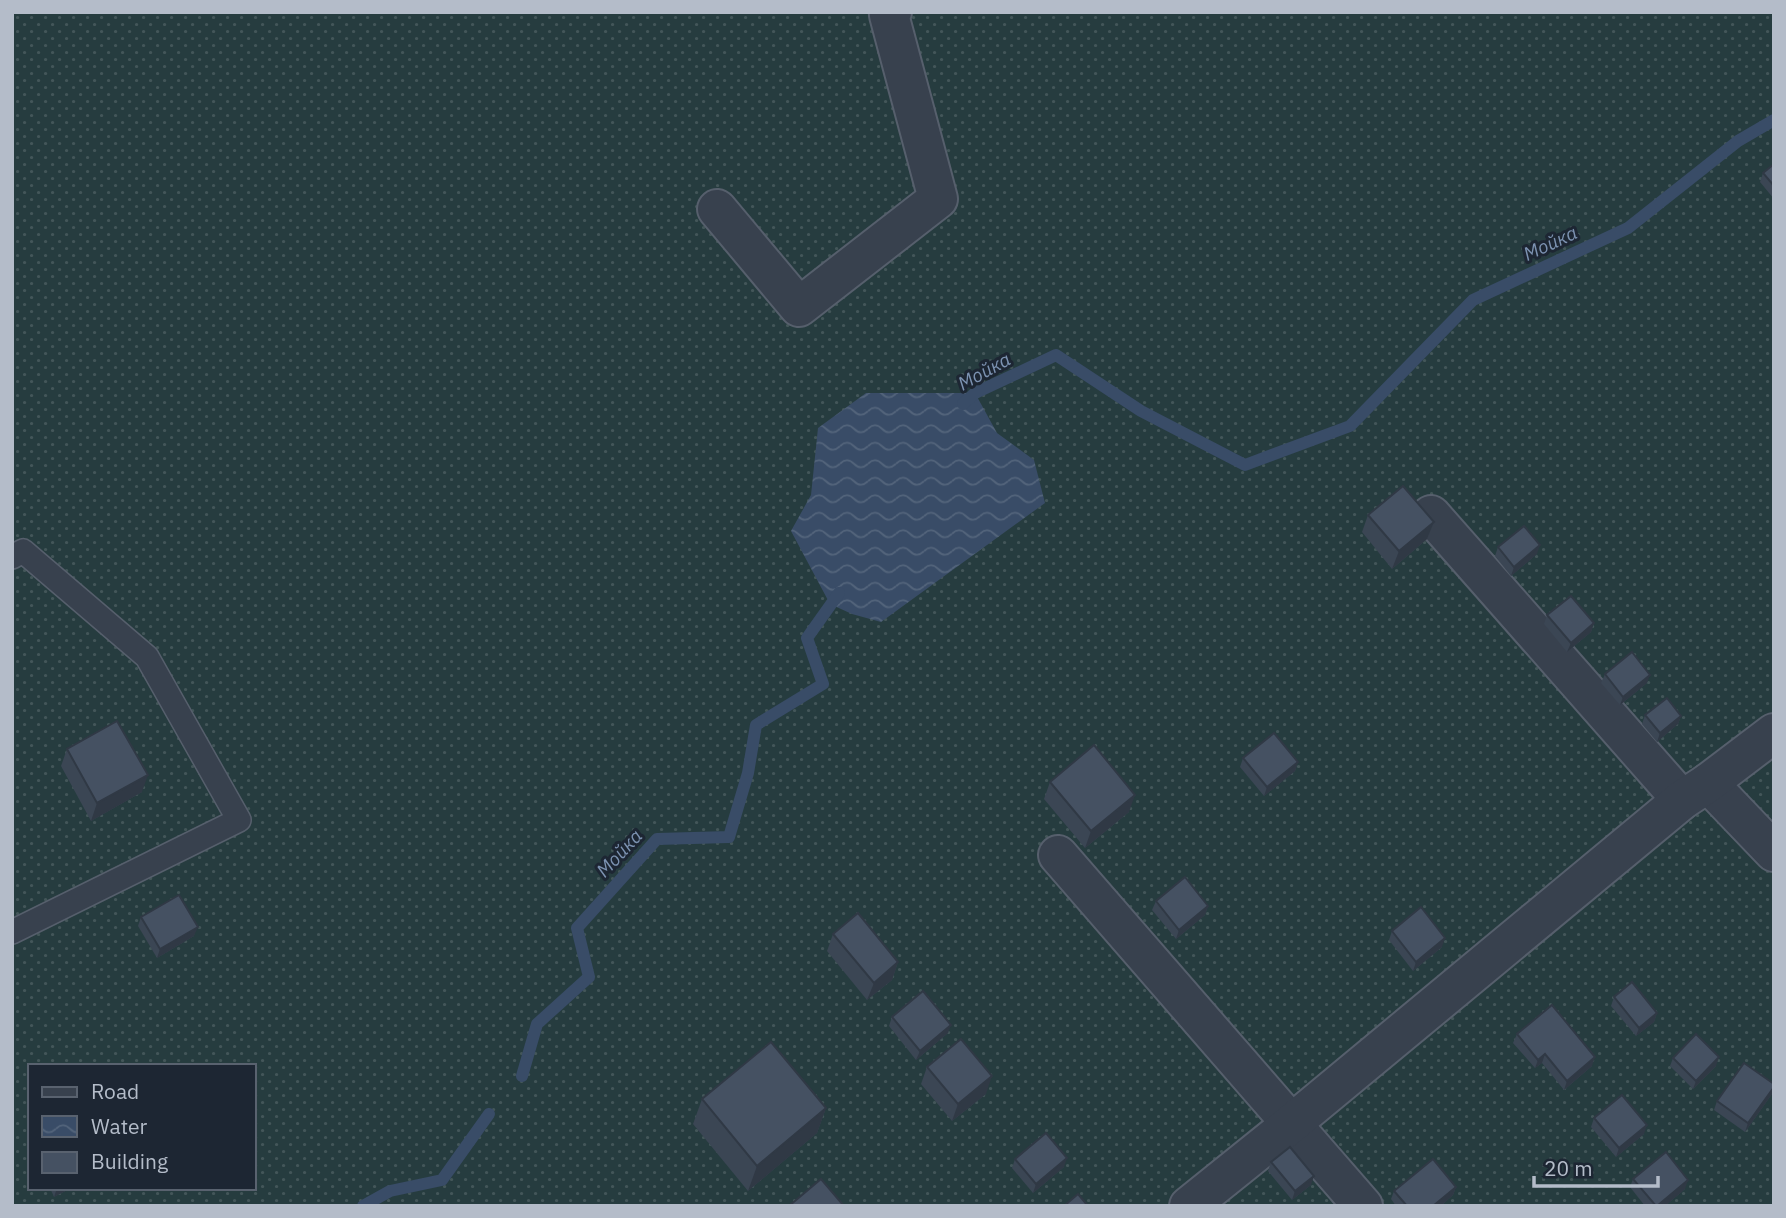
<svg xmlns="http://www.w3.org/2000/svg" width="1786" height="1218" font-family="'IBM Plex Sans',sans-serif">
<defs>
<pattern id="garden-dots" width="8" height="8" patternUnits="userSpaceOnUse" patternTransform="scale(1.75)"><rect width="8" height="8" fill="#263c3f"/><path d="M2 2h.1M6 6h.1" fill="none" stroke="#435659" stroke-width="1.8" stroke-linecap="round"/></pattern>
<pattern id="water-waves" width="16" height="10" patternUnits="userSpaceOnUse" patternTransform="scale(1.75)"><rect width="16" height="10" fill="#394c67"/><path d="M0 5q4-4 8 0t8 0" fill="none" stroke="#53647b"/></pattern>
</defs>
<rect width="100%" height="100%" fill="#242f3e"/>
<path fill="url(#garden-dots)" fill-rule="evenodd" d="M12,12H1774V1206H12ZM30,1066H254V1188H30Z"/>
<polygon fill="url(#water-waves)" points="866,393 975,393 997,433 1034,460 1045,503 881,622 852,614 830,604 791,531 811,495 818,428"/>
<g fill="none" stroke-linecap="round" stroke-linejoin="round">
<g stroke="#394c67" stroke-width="12">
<polyline points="963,404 975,393 1056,355 1141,411 1245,465 1350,426 1473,300 1628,228 1738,141 1774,120"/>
<polyline points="522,1076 537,1024 589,977 577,928 657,839 729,837 748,773 756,725 823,684 807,638 839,593"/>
<polyline points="363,1206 390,1191 442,1180 489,1114"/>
</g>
<defs>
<polyline id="lane" points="12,557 23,551 147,657 239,820 12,932"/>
<g id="street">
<polyline points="717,209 799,307 938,199 889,15 892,12"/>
<polyline points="1431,515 1682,800"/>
<polyline points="1708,783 1774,852"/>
<polyline points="1058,855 1363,1206"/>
<polyline points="1189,1206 1291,1124 1682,800 1708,783 1774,733"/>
</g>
</defs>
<use href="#lane" stroke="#565f6c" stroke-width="26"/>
<use href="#street" stroke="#565f6c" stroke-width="42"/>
<use href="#lane" stroke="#38414e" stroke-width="23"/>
<use href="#street" stroke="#38414e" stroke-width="38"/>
</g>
<g fill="#3b4654">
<polygon points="1774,164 1774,199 1760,182 1763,173"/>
<polygon points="1368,515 1434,522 1427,539 1392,569 1362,532"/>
<polygon points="1498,547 1537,554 1511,576 1495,556"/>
<polygon points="1547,615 1594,623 1591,632 1567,652 1544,624"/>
<polygon points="1605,674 1647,683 1620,705 1601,683"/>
<polygon points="1645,715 1681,716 1678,724 1657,742 1642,724"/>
<polygon points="67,749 142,792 91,821 61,766"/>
<polygon points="1243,758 1298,762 1295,771 1264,796 1240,767"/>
<polygon points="1050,782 1129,812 1085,848 1044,799"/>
<polygon points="1156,901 1208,906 1205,915 1176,939 1152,910"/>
<polygon points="141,917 194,936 157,958 138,926"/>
<polygon points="1392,931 1442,947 1413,971 1389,940"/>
<polygon points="833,934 898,962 892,980 867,1000 827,951"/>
<polygon points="1614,997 1657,1013 1654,1022 1636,1036 1611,1006"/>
<polygon points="892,1017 948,1033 916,1060 889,1026"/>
<polygon points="1517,1034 1592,1066 1564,1090 1542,1063 1535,1068 1513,1043"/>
<polygon points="1673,1058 1716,1066 1693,1089 1670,1066"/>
<polygon points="927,1067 986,1094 952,1121 921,1084"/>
<polygon points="1772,1094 1745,1132 1714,1110 1717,1101"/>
<polygon points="702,1099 826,1108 817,1133 748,1191 693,1124"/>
<polygon points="1594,1118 1644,1134 1616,1157 1591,1127"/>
<polygon points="1015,1159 1064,1167 1033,1193 1012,1168"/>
<polygon points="1271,1162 1311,1185 1292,1200 1268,1171"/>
<polygon points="1633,1179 1685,1189 1665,1206 1645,1206 1630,1187"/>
<polygon points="1456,1187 1453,1195 1441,1206 1396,1206 1391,1199 1394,1191"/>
<polygon points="50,1188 71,1188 54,1197"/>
</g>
<g fill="#303945">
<polygon points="1434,522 1427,539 1392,569 1399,551"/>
<polygon points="1540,545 1537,554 1511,576 1514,567"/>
<polygon points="1594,623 1591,632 1567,652 1571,643"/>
<polygon points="1650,675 1647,683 1620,705 1623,697"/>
<polygon points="1681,716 1678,724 1657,742 1660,733"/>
<polygon points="1298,762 1295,771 1264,796 1267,787"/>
<polygon points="148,775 142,792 91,821 97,803"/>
<polygon points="1135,795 1129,812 1085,848 1091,831"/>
<polygon points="1208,906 1205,915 1176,939 1179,930"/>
<polygon points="198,927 194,936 157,958 160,949"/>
<polygon points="1445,938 1442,947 1413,971 1416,962"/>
<polygon points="898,962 892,980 867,1000 874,983"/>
<polygon points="1657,1013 1654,1022 1636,1036 1639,1028"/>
<polygon points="951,1025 948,1033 916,1060 920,1051"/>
<polygon points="1545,1054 1542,1063 1535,1068 1538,1060"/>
<polygon points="1595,1057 1592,1066 1564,1090 1567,1081"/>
<polygon points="1719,1057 1716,1066 1693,1089 1696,1081"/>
<polygon points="992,1076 986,1094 952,1121 958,1104"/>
<polygon points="1774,1087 1772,1094 1745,1132 1748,1123"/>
<polygon points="826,1108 817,1133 748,1191 757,1166"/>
<polygon points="1647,1125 1644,1134 1616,1157 1619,1148"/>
<polygon points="1067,1158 1064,1167 1033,1193 1036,1184"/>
<polygon points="1314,1176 1311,1185 1292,1200 1295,1191"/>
<polygon points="1688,1180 1685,1189 1665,1206 1657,1206"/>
<polygon points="1456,1187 1453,1195 1441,1206 1433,1206"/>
<polygon points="57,1188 71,1188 54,1197"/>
</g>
<g fill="#455162" stroke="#303945" stroke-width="2">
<polygon points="1774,164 1774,186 1763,173"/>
<polygon points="1403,486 1434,522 1399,551 1368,515"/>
<polygon points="1524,526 1540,545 1514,567 1498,547"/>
<polygon points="1571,596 1594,623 1571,643 1547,615"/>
<polygon points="1632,652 1650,675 1623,697 1605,674"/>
<polygon points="1667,698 1681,716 1660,733 1645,715"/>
<polygon points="117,721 148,775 97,803 67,749"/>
<polygon points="1274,733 1298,762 1267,787 1243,758"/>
<polygon points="1094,745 1135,795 1091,831 1050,782"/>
<polygon points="1185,877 1208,906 1179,930 1156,901"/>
<polygon points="179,895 198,927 160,949 141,917"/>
<polygon points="1421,907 1445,938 1416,962 1392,931"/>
<polygon points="858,913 898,962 874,983 833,934"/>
<polygon points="1632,982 1657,1013 1639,1028 1614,997"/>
<polygon points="923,991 951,1025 920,1051 892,1017"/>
<polygon points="1552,1005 1595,1057 1567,1081 1545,1054 1538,1060 1517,1034"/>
<polygon points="1696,1034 1719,1057 1696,1081 1673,1058"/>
<polygon points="961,1039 992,1076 958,1104 927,1067"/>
<polygon points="771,1042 826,1108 757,1166 702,1099"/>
<polygon points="1744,1063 1774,1084 1774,1087 1748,1123 1717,1101"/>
<polygon points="1622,1095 1647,1125 1619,1148 1594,1118"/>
<polygon points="1046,1133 1067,1158 1036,1184 1015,1159"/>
<polygon points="1290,1147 1314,1176 1295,1191 1271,1162"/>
<polygon points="1666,1152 1688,1180 1657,1206 1656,1206 1633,1179"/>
<polygon points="1433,1159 1456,1187 1433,1206 1407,1206 1394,1191"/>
<polygon points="821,1179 844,1206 789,1206"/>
<polygon points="1078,1194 1088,1206 1064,1206"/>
</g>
<g text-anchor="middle" stroke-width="6" stroke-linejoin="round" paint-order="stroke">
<g font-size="19" font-style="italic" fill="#7c92b1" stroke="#1d2633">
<text transform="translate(1550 243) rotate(-25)" y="7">Мойка</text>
<text transform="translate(984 371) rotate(-29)" y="7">Мойка</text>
<text transform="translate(619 853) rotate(-47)" y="7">Мойка</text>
</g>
</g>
<rect width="1786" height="1218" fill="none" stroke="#b4bcc9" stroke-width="28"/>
<rect x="28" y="1064" width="228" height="126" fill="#1d2633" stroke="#59626f" stroke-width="2"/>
<rect x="42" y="1087" width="35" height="10" fill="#38414e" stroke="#59626f" stroke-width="2"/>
<text x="91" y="1099" font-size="21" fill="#b4bcc9">Road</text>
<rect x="42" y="1116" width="35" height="21" fill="url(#water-waves)" stroke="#59626f" stroke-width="2"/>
<text x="91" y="1134" font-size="21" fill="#b4bcc9">Water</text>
<rect x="42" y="1152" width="35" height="21" fill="#455162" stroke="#59626f" stroke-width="2"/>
<text x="91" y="1169" font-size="21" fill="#b4bcc9">Building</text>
<path d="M1534 1176v10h124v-10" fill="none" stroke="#b4bcc9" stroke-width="3.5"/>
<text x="1544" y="1176" font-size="21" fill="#b4bcc9" stroke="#1d2633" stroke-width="5" paint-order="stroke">20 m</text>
</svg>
